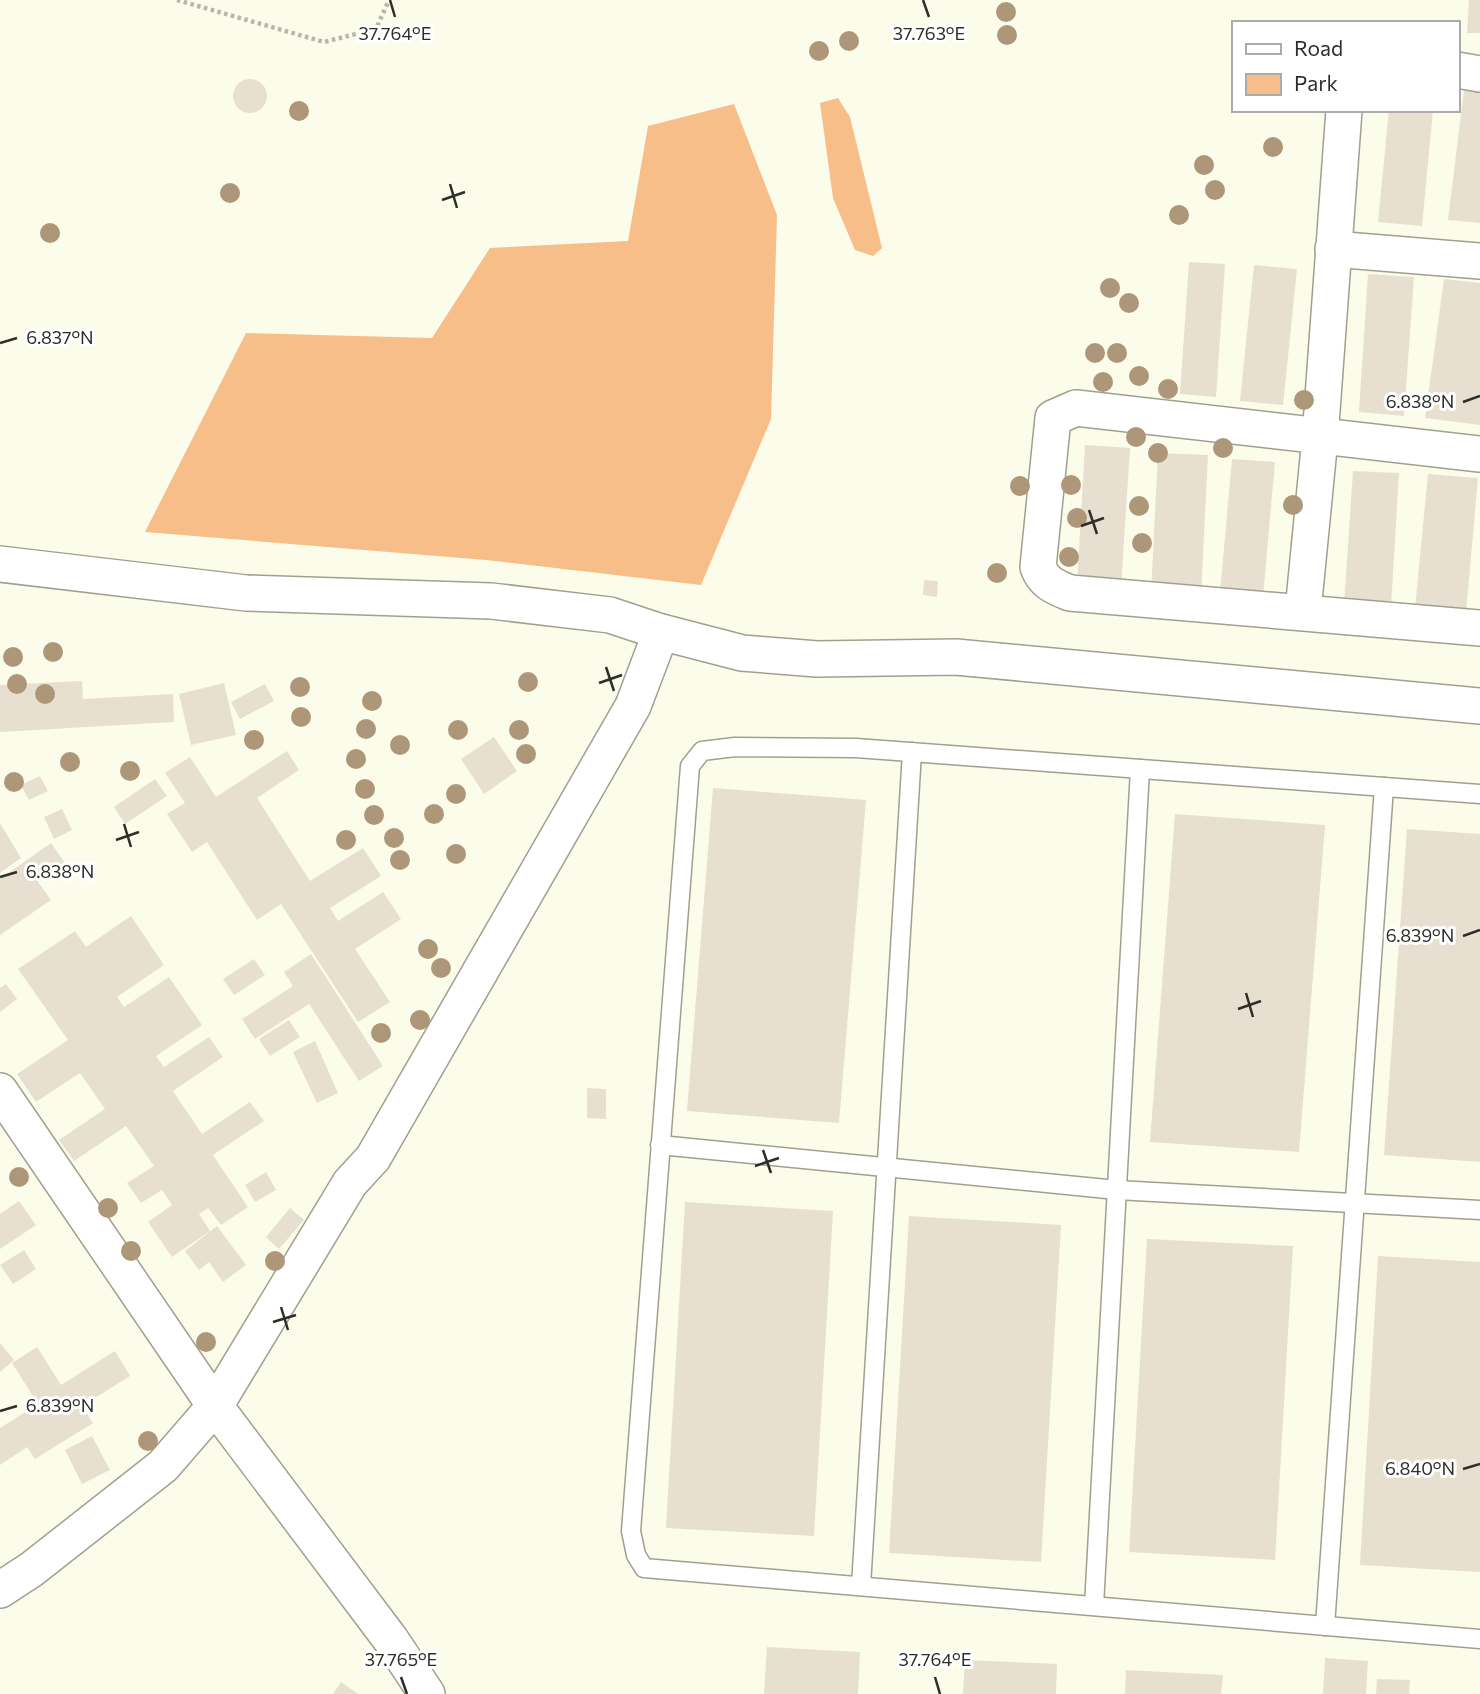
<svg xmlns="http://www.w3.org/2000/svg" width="1480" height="1694" font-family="Commissioner,sans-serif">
<rect width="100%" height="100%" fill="#fcfceb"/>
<g fill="#f7be8a">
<polygon points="838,98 850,117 882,248 873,256 855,250 833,198 820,103"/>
<polygon points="734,104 777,215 771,419 701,585 486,560 145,532 246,333 432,338 490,248 628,241 648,126"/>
</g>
<g fill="#e7e0d1">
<polygon points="1469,0 1480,0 1480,33 1467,33"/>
<circle cx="250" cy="96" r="17"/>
<polygon points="1464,90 1480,92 1480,223 1448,220"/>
<polygon points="1389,110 1433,110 1422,226 1378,222"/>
<polygon points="1189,262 1225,264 1216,397 1180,394"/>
<polygon points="1254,265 1297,269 1283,405 1240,401"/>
<polygon points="1368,274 1414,277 1404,416 1359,412"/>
<polygon points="1444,279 1480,283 1480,425 1425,418"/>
<polygon points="1085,445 1130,448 1121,587 1077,584"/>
<polygon points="1158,453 1208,455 1201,595 1151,593"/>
<polygon points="1232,459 1275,462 1263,597 1220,593"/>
<polygon points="1353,471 1399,473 1391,607 1344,605"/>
<polygon points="1428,474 1478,478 1466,613 1415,608"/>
<polygon points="924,580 938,581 937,597 923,595"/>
<polygon points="82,681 83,699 173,694 174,722 0,732 0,685"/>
<polygon points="224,683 236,735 191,745 179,694"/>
<polygon points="265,684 274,701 240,719 231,702"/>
<polygon points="494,737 517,771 484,794 461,759"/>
<polygon points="287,751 299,770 257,798 310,881 363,848 381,876 330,908 338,921 383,892 401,919 355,949 390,1002 358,1022 281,904 257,920 207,842 192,852 167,814 185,803 165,773 190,757 216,797"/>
<polygon points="40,776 48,791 29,800 21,785"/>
<polygon points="155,779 167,796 125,824 114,807"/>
<polygon points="713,788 866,800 839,1123 687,1111"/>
<polygon points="62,809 72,830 54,839 44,817"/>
<polygon points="1175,814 1325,825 1299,1152 1150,1142"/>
<polygon points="0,823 21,858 0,873"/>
<polygon points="1407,829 1480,834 1480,1162 1384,1155"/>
<polygon points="51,843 65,863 38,882 51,900 0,935 0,879"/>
<polygon points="131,916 164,965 117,997 124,1007 169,977 202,1025 156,1056 164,1067 209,1037 223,1057 173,1091 202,1134 250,1102 264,1121 213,1155 248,1207 221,1225 208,1208 199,1214 210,1231 172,1257 148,1222 172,1205 162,1190 141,1203 127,1183 154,1166 126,1126 74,1161 59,1140 105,1109 80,1073 36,1102 17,1074 68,1040 18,969 75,931 86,947"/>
<polygon points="311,954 383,1066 359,1081 309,1004 255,1039 242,1019 293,986 284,972"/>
<polygon points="254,959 265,975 234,995 223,979"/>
<polygon points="6,984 17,999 0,1012 0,988"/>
<polygon points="289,1020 300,1037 270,1056 259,1039"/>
<polygon points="315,1041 338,1093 317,1103 293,1052"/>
<polygon points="587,1088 606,1089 606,1119 587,1118"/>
<polygon points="266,1172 276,1190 255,1202 245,1185"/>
<polygon points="19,1201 36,1225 0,1249 0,1214"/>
<polygon points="685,1202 833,1211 814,1536 666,1528"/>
<polygon points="290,1208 304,1220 279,1249 266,1237"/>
<polygon points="909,1216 1061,1225 1041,1562 889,1553"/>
<polygon points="217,1226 246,1265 223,1282 209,1262 199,1270 185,1251"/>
<polygon points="1147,1239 1293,1246 1275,1560 1129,1552"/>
<polygon points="24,1250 36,1269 13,1284 0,1265"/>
<polygon points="1378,1256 1480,1262 1480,1572 1360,1565"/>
<polygon points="0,1343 14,1360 0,1372"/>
<polygon points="37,1347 61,1385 115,1351 130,1376 82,1406 93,1423 35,1459 27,1447 0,1465 0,1428 38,1404 12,1363"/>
<polygon points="92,1436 110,1470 82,1484 65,1450"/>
<polygon points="767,1647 860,1652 858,1694 764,1694"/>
<polygon points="1325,1658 1368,1661 1366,1694 1323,1694"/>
<polygon points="965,1660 1057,1664 1056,1694 963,1694"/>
<polygon points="1126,1670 1223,1675 1221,1694 1125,1694"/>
<polygon points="1377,1679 1410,1680 1409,1694 1376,1694"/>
<polygon points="341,1682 358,1694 333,1694"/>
</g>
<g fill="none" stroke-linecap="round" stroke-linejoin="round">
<defs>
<g id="service">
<polyline points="1480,794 856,748 735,747 702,751 690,766 631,1531 636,1555 644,1568 1480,1639"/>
<polyline points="660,1145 1117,1190 1480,1210"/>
<polyline points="861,1586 912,752"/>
<polyline points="1094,1606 1140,769"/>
<polyline points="1325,1626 1384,787"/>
</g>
<g id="minor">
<polyline points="1457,70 1480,74"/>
<polyline points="1333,249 1480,261"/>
<path d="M1480,454L1076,408L1053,418L1038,567C1044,583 1055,587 1070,593L1480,628"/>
<polyline points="0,564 246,593 491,601 610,615 661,632 742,653 817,659 956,657 1480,706"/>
<polyline points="1303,611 1320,438 1344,110"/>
<polyline points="0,1091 215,1406 391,1640 427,1694"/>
<polyline points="0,1590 32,1569 163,1466 215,1406 350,1183 373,1158 633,706 661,632"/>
</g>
</defs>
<use href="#service" stroke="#a0a090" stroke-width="21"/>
<use href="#minor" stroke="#a0a090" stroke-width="38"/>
<polyline stroke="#b7b7a9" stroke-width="4.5" stroke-dasharray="3.5 3.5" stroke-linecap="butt" points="177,0 324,42 376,29 389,0"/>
<use href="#service" stroke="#fff" stroke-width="18"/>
<use href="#minor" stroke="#fff" stroke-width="35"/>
</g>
<g fill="#ad9778">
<circle cx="1006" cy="12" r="10"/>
<circle cx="1007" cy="35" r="10"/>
<circle cx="849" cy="41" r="10"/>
<circle cx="819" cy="51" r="10"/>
<circle cx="299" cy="111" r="10"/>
<circle cx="1273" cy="147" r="10"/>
<circle cx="1204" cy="165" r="10"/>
<circle cx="1215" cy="190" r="10"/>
<circle cx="230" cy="193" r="10"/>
<circle cx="1179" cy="215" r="10"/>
<circle cx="50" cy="233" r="10"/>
<circle cx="1110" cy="288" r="10"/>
<circle cx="1129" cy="303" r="10"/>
<circle cx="1095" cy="353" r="10"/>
<circle cx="1117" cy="353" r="10"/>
<circle cx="1139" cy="376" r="10"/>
<circle cx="1103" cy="382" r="10"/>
<circle cx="1168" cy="389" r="10"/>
<circle cx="1304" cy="400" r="10"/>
<circle cx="1136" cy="437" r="10"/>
<circle cx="1223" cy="448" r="10"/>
<circle cx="1158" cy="453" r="10"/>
<circle cx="1071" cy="485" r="10"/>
<circle cx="1020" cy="486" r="10"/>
<circle cx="1293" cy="505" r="10"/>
<circle cx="1139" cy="506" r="10"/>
<circle cx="1077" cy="518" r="10"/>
<circle cx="1142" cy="543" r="10"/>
<circle cx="1069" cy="557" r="10"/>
<circle cx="997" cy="573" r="10"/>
<circle cx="53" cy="652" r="10"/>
<circle cx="13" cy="657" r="10"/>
<circle cx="528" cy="682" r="10"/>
<circle cx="17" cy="684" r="10"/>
<circle cx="300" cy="687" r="10"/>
<circle cx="45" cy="694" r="10"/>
<circle cx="372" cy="701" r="10"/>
<circle cx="301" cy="717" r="10"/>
<circle cx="366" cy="729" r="10"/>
<circle cx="458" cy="730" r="10"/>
<circle cx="519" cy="730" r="10"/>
<circle cx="254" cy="740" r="10"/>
<circle cx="400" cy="745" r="10"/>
<circle cx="526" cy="754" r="10"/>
<circle cx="356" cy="759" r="10"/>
<circle cx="70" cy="762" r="10"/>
<circle cx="130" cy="771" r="10"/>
<circle cx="14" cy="782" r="10"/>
<circle cx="365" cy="789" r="10"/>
<circle cx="456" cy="794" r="10"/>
<circle cx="434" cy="814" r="10"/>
<circle cx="374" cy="815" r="10"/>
<circle cx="394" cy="838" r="10"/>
<circle cx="346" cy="840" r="10"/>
<circle cx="456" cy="854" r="10"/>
<circle cx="400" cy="860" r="10"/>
<circle cx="428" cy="949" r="10"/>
<circle cx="441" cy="968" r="10"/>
<circle cx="420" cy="1020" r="10"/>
<circle cx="381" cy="1033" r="10"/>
<circle cx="19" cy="1177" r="10"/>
<circle cx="108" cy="1208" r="10"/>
<circle cx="131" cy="1251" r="10"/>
<circle cx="275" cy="1261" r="10"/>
<circle cx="206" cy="1342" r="10"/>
<circle cx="148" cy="1441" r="10"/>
</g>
<path fill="none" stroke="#2e2e28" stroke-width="2.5" d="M390,0L395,17M923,0L929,17M450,184L457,208M442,200L465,192M0,343L17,338M1463,402L1480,396M1089,510L1097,534M1081,526L1104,518M606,667L614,691M599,683L622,675M124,824L131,847M116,840L139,832M0,877L17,872M1463,936L1480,930M1246,993L1253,1017M1238,1009L1261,1001M763,1150L771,1173M755,1166L779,1158M281,1307L288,1330M273,1322L296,1315M0,1411L17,1406M1463,1469L1480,1464M401,1677L407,1694M935,1677L940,1694"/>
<g font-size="18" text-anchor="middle" fill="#2e2e28" stroke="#fff" stroke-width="6" stroke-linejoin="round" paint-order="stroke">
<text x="395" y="40">37.764°E</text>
<text x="929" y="40">37.763°E</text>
<text x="60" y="344">6.837°N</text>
<text x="1420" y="408">6.838°N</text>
<text x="60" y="878">6.838°N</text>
<text x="1420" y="942">6.839°N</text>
<text x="60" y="1412">6.839°N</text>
<text x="1420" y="1475">6.840°N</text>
<text x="401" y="1666">37.765°E</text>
<text x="935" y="1666">37.764°E</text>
</g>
<rect x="1232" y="21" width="228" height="91" fill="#ffffff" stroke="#ababa9" stroke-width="2"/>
<rect x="1246" y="44" width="35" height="10" fill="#ffffff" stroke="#ababa9" stroke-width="2"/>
<text x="1294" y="56" font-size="21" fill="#2e2e28">Road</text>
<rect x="1246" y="74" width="35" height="21" fill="#f7be8a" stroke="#ababa9" stroke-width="2"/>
<text x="1294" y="91" font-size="21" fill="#2e2e28">Park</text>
</svg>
